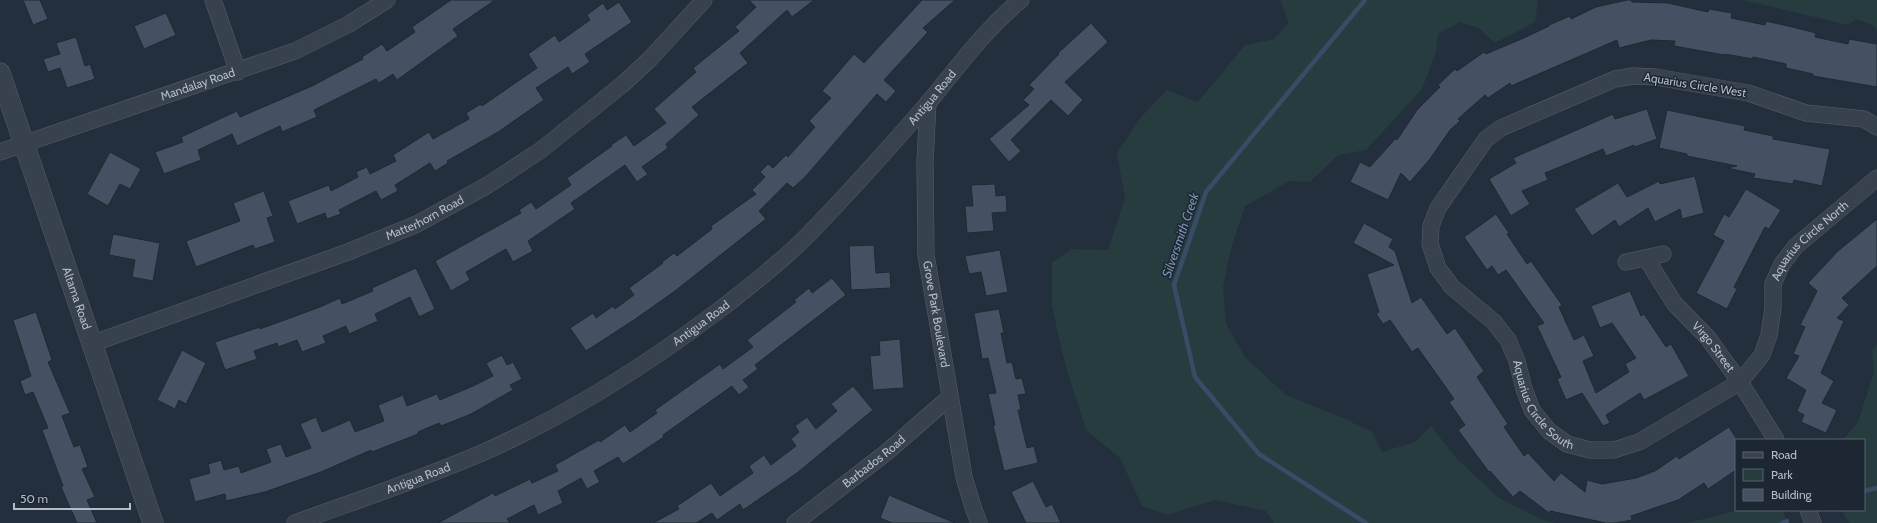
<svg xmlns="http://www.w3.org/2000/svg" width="1877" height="523" font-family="Cabin,sans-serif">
<rect width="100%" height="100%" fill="#242f3e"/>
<g fill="#263c3f">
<polygon points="1280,0 1538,0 1535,22 1495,43 1479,28 1460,22 1438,34 1436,52 1422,89 1366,150 1338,155 1310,182 1290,181 1245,206 1231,248 1223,287 1226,324 1245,357 1286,395 1343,418 1372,432 1382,452 1415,442 1431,426 1457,459 1499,498 1541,519 1555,523 1274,523 1266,511 1215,500 1167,515 1142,506 1120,458 1086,430 1065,364 1052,306 1052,263 1071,249 1108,250 1125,198 1117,153 1141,117 1167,90 1198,102 1245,45 1274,39 1289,23"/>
<polygon points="1743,0 1877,0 1877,31 1874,26 1856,19 1848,25"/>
<polygon points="1877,344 1877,523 1851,523 1845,517 1842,510 1864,510 1864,440 1843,440 1858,422 1874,372 1872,350"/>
<polygon points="1740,510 1782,510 1788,523 1687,523"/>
</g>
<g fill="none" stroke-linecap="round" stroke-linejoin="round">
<g stroke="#394c67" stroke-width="4.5">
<polyline points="1365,0 1206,192 1174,285 1195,377 1259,454 1366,523"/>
<polyline points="1864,491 1877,488"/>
<polyline points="1782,523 1787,521"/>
</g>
</g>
<g fill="#455162" stroke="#1f2835">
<polygon points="23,0 40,0 48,19 33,25"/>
<polygon points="451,0 495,0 453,29 458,36 397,80 393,74 379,83 376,79 314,110 317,117 282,132 280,126 237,146 232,134 198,150 201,160 164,174 155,152 183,142 181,137 237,111 240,117 312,86 363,59 362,57 382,44 387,51 415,32 412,27"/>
<polygon points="749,0 814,0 792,17 787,10 740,53 748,63 692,107 699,115 666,144 668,148 642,167 648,174 637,182 625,165 571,203 575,209 528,241 533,251 513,262 506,249 466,272 470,280 451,291 435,261 521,213 519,210 531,202 536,209 571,185 567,178 612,146 611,145 626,135 634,146 666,123 654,109 696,72 693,68 739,31 735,27 756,7"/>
<polygon points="922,0 955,0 923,28 928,32 884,80 896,91 886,102 877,94 806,176 793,188 787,183 759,211 766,219 675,291 634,320 586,351 570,328 593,313 596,318 613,306 615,309 634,295 629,288 663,263 662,262 674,253 677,256 712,229 711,226 756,194 752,190 765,177 760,172 768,164 773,168 786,155 788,157 815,127 809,121 831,98 822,91 854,54 864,63"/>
<polygon points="1627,0 1631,0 1632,2 1668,3 1708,12 1709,9 1732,13 1731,18 1765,25 1766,21 1788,26 1816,33 1815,37 1848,44 1849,39 1877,44 1877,87 1813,76 1813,74 1786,68 1786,64 1753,57 1753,59 1725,54 1724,55 1674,46 1675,41 1651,40 1619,48 1617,40 1511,86 1510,83 1488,98 1485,95 1458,119 1460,121 1450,130 1430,159 1410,182 1401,173 1388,200 1350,182 1360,162 1370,167 1396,138 1397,140 1417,110 1440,87 1438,85 1455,69 1457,71 1484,52 1486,54 1526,37 1549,26 1549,25 1570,16 1571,19 1596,7"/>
<polygon points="619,2 632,22 585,54 590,62 572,74 568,67 536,88 544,100 498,132 447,161 448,163 435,171 430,163 395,185 398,191 381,200 376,191 339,210 341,214 327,219 325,213 297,224 288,201 329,185 331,191 358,177 356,172 367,167 370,174 396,161 393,155 429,132 433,139 469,119 466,113 481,104 482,106 537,68 528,54 555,35 559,42 590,20 587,15 603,3 607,10"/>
<polygon points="166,13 176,35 144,49 134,26"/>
<polygon points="1091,23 1108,42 1065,82 1083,100 1068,116 1051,100 1011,140 1021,151 1009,162 989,139 1029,105 1023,100 1034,89 1029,85 1059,54 1058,53"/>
<polygon points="76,37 85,66 90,64 95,79 67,88 60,68 48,72 43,59 60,54 56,43"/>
<polygon points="1647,109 1657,139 1635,147 1634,145 1606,156 1603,149 1545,173 1548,180 1522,191 1530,204 1511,216 1489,179 1516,163 1513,158 1613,114 1615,119"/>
<polygon points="1667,110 1745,126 1744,130 1773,136 1773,139 1830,149 1822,186 1794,180 1793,184 1753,178 1755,174 1727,168 1737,166 1687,156 1687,154 1659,148"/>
<polygon points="110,152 141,169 130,189 120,184 108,206 87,194"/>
<polygon points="1695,176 1704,213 1682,219 1680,209 1655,222 1648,208 1619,227 1615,220 1592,236 1574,209 1618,183 1627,197 1659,181 1660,184"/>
<polygon points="995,184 996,196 1006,195 1007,212 992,213 994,231 967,233 965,206 973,206 971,185"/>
<polygon points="1746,189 1781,210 1769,229 1765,227 1734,287 1737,289 1727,309 1696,293 1724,241 1713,235 1724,214 1729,217"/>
<polygon points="264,191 273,216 267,218 275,242 255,249 253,245 196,267 186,241 240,221 233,203"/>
<polygon points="1496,214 1509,233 1507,234 1527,264 1531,261 1562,305 1559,307 1574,340 1584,335 1594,356 1583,361 1596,393 1629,372 1625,364 1636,358 1612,323 1600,328 1591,306 1630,291 1641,316 1644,314 1666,347 1671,344 1689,376 1644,400 1640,393 1606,415 1610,423 1603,426 1582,393 1566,400 1557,379 1561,377 1537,326 1544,323 1506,270 1498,275 1492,266 1487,270 1464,237"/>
<polygon points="1877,219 1877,266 1842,298 1849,305 1837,318 1844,321 1821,373 1834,381 1822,403 1837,410 1826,433 1801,422 1804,415 1797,411 1806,390 1786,378 1799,356 1793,354 1805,327 1800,325 1817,291 1808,283 1838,251"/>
<polygon points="1364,223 1393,239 1389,247 1395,251 1412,303 1421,297 1447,334 1455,328 1484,371 1477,377 1508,424 1504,427 1524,456 1528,453 1554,481 1561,473 1585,492 1587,480 1602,484 1636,478 1655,471 1677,456 1679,459 1729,427 1736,438 1736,470 1708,489 1704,483 1678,500 1631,516 1632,520 1615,523 1606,523 1550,511 1549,513 1520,491 1513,497 1490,471 1489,472 1458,430 1465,425 1449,402 1454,399 1418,348 1412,352 1390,320 1383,324 1376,314 1379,312 1367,274 1394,265 1353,243"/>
<polygon points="113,234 160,243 153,281 132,277 135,260 109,255"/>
<polygon points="874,245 876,273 890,272 891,288 851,290 849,246"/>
<polygon points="1000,250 1008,292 986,296 981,272 969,274 965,256"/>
<polygon points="416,268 435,309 419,317 410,297 375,314 378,321 349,334 346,326 323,336 326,343 302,352 297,340 278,347 277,343 254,351 257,359 225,370 215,342 260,327 260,329 320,307 340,298 342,304 373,291 372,288"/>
<polygon points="832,278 846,295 755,365 758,369 743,380 749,387 739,395 732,386 663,435 664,437 623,464 618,457 594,471 600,482 587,489 581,478 558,491 563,503 538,515 534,505 507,519 510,523 438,523 493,493 495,496 530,479 532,483 558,471 555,465 599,440 600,442 625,425 630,432 657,413 655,410 720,364 723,369 753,347 747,340 796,302 794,300 809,288 812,293"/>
<polygon points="999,309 1004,333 1001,333 1007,363 1012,362 1016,379 1022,378 1026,394 1018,395 1021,410 1018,410 1027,448 1034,446 1038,463 1004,471 993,425 995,425 988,394 996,393 988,358 982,359 974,313"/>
<polygon points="36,312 52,360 48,362 70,413 62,416 74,447 80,445 88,467 82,469 95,497 87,500 97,523 77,523 61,487 63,486 42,430 48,428 33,392 25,395 20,381 31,376 13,320"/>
<polygon points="900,339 904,388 873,390 870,356 880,355 879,341"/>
<polygon points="182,350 206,363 186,404 179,400 175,409 157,400"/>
<polygon points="502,355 507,365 513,362 522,379 510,385 513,390 471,414 441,426 439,423 418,432 418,434 372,452 371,450 321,472 265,492 226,501 225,494 195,502 189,479 210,473 208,464 221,460 224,470 239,466 241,473 271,462 266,449 281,444 286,457 311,448 300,424 316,417 322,432 350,420 355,432 384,421 378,405 403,395 407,406 437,394 440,400 473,386 493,376 486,363"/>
<polygon points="853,386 873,410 797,473 743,510 740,504 717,520 712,513 696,523 653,523 679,509 677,506 711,483 720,496 753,473 749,466 764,455 771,465 796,446 791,439 799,432 795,426 807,417 816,429 837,411 831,404"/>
<polygon points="1033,481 1046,507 1052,504 1061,523 1026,523 1011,492"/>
<polygon points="889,495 955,523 892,523 880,518"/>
</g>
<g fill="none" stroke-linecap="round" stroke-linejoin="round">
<defs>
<g id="minor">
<polyline points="213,0 238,72"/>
<path id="s1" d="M928,102L925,162L926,255L964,477L973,507L979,523"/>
<path id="s2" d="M1877,127L1864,119L1806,113L1748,93L1656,77L1633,76L1615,79L1501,128L1486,139L1438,208L1431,226L1430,244L1438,268L1452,287L1494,322L1508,340L1517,361L1524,389L1532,410L1549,431L1567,444L1590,450H1614L1639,442L1740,382L1762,355L1769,335L1773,308V284L1782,264L1796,246L1877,178"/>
<path id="s3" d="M0,152L295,51L349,24L387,0"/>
<path id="s4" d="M1646,258L1674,303L1708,338L1740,382L1776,440"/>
<polyline points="1626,262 1663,254"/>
<path id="s5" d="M91,344L348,252L417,224L488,185L541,150L623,84L650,59L704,0"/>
<polyline points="1808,510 1813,523"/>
<path id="s6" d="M295,523C358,500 422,479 484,452C568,415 645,366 718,311C748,288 779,264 806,237C848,194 889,148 929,102C958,67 985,29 1021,0"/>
<path id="s7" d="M795,523L887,452L950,397"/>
</g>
<g id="tertiary">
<path id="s8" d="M0,73L153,523"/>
</g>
</defs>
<use href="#minor" stroke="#565f6c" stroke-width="17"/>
<use href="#tertiary" stroke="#565f6c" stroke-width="21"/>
<use href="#minor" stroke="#38414e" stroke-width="16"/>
<use href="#tertiary" stroke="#38414e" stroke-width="20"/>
</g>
<g text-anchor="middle" stroke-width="3" stroke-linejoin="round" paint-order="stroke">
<g font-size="12" fill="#b4bcc9" stroke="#1d2633">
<text dy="4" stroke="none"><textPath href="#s3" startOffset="209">Mandalay Road</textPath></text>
<text transform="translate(1695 85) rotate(9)" y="4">Aquarius Circle West</text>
<text dy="4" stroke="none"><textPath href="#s6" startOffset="779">Antigua Road</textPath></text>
<text dy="4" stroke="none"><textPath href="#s5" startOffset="357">Matterhorn Road</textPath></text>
<text dy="4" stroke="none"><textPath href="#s2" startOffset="1140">Aquarius Circle North</textPath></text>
<text dy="4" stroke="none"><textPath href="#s8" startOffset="238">Altama Road</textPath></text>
<text dy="4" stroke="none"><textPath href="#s1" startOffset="213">Grove Park Boulevard</textPath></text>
<text dy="4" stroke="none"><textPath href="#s6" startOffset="455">Antigua Road</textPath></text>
<text dy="4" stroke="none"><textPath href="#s4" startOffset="112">Virgo Street</textPath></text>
<text dy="4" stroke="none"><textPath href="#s2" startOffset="736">Aquarius Circle South</textPath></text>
<text dy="4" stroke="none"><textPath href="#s7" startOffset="100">Barbados Road</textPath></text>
<text dy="4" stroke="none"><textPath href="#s6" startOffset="131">Antigua Road</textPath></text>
</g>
<g font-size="13" font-style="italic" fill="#7c92b1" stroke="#1d2633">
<text transform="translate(1180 235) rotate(-71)" y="5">Silversmith Creek</text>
</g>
</g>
<rect x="1735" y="439" width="130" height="72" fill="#1d2633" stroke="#59626f"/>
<rect x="1743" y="452" width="20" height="6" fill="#38414e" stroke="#59626f"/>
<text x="1771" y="459" font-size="12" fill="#b4bcc9">Road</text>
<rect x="1743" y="469" width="20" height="12" fill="#263c3f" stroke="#59626f"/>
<text x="1771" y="479" font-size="12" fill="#b4bcc9">Park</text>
<rect x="1743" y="489" width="20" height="12" fill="#455162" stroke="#59626f"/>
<text x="1771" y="499" font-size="12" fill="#b4bcc9">Building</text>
<path d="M14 503v6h116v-6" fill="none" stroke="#b4bcc9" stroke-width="2"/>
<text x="20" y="503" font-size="12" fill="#b4bcc9" stroke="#1d2633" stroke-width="3" paint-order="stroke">50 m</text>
</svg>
